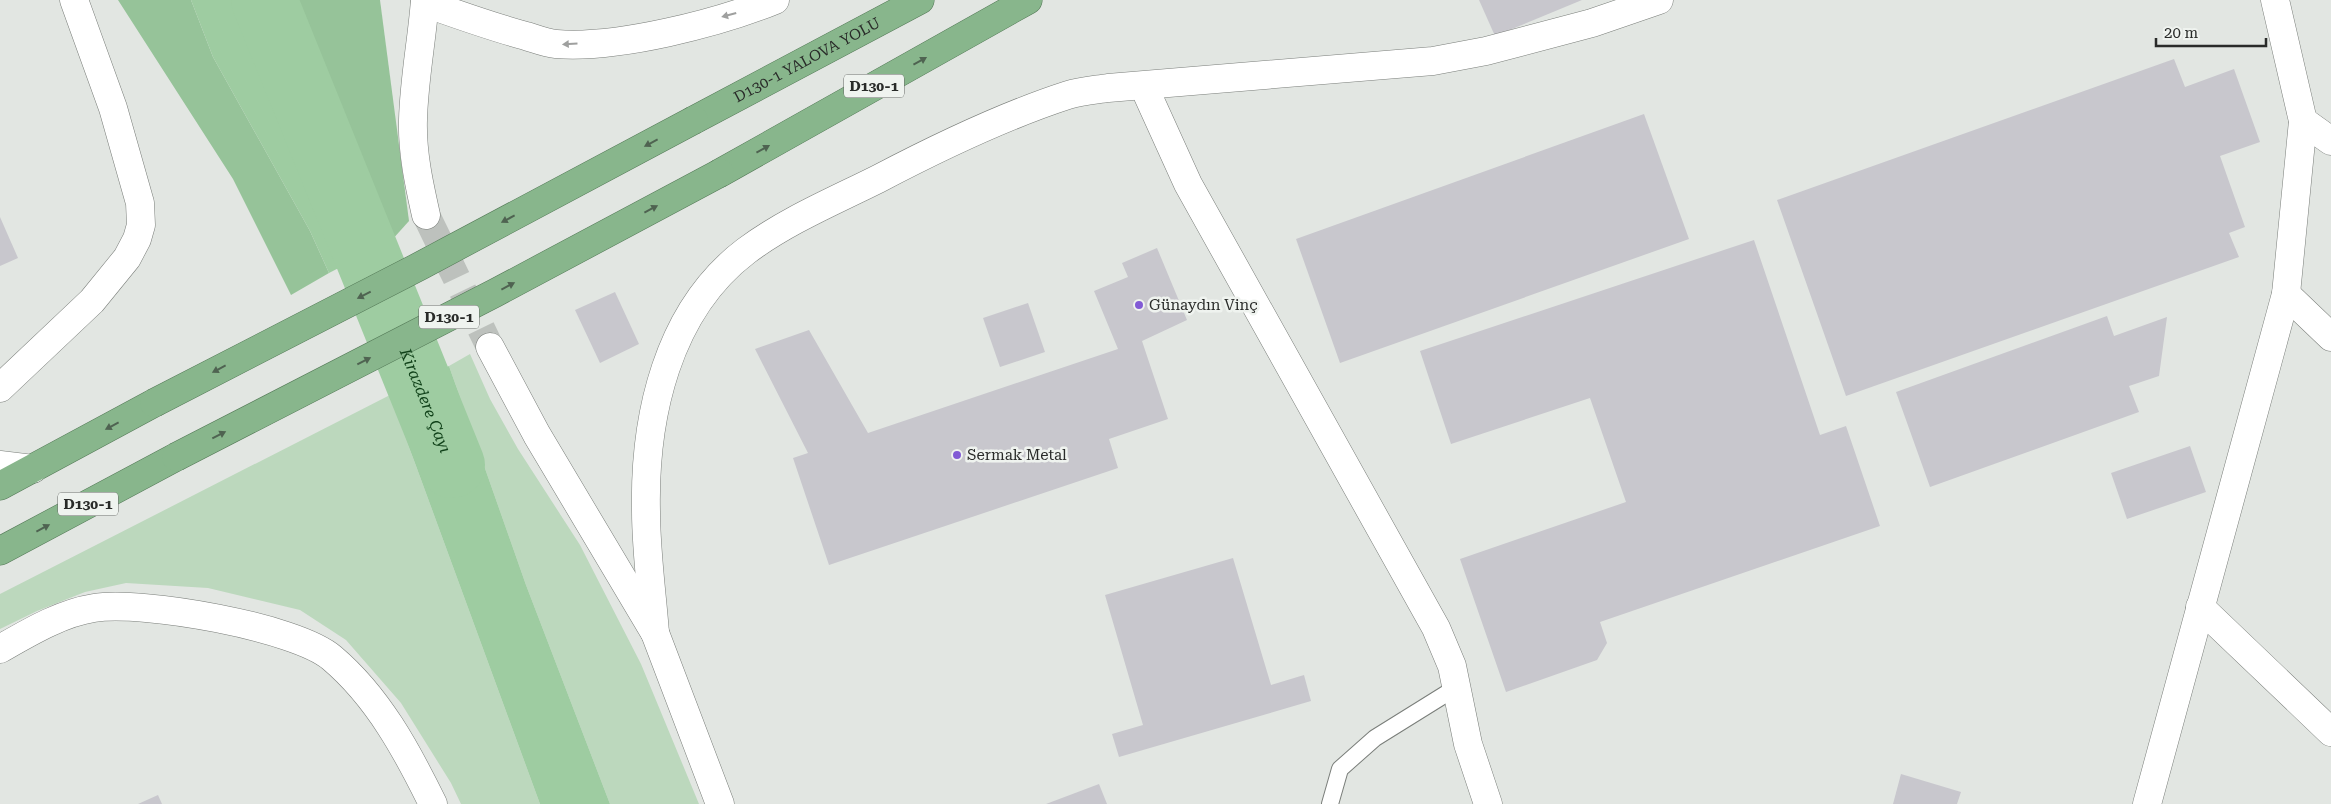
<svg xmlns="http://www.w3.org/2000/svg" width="2331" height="804" font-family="'Roboto Serif',serif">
<rect width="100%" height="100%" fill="#e2e6e2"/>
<g fill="#bcd8bd">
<polygon points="470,354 490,399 518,449 580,545 641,664 699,804 610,804 526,585 449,366"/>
<polygon points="390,395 540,804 461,804 451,783 401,703 346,640 300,610 208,588 126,583 85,592 37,611 0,629 0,594"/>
</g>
<g fill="#96c399">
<polygon points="118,0 191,0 213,57 310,231 329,273 291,295 233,179"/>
<polygon points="289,0 380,0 409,221 391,241"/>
</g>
<g fill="#9ecca1">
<polygon points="191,0 289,0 391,241 329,273 310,231 213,57"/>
<polygon points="449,366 526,585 610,804 540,804 390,395"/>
</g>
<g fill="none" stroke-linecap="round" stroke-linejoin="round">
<path stroke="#9ecca1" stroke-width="66" id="s1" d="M264,0L452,465"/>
</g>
<g fill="#c8c7cd">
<polygon points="1479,0 1582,0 1495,36"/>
<polygon points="2174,59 2185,87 2234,69 2260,142 2220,156 2245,227 2229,233 2239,257 1846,396 1777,200"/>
<polygon points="1644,114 1689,239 1340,363 1296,239"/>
<polygon points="0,217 18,258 0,266"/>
<polygon points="1754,240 1820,435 1846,426 1880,526 1600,622 1607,643 1597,660 1506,692 1460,559 1626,502 1590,398 1451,444 1420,351"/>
<polygon points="1157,248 1187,320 1142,341 1168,419 1109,439 1118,468 829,565 793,458 808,453 755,349 809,330 868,433 1118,349 1094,291 1128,277 1122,263"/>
<polygon points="615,292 639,344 600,363 575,310"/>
<polygon points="1028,303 1045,352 1000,367 983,318"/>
<polygon points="2107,316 2114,336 2167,317 2159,376 2129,386 2139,412 1930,487 1896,392"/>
<polygon points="2190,446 2206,492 2127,519 2111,473"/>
<polygon points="1233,558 1271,685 1304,675 1311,701 1119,757 1112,734 1143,725 1105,595"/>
<polygon points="1901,774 1961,792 1957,804 1893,804"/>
<polygon points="1099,784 1107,804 1046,804"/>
<polygon points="158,795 162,804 138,804"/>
</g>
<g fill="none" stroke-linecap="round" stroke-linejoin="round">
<polyline stroke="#bdc1bd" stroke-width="28" stroke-dasharray="28 14" stroke-linecap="butt" points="426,215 490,347"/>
<defs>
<polyline id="service" points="1330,804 1340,769 1375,738 1457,687"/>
<g id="minor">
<path d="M425,0C422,40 414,79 413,120C412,152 419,184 426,215"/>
<path d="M425,3C459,15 492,27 526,36C536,39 546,43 556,44C617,49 719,23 775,0"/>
<polyline points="1144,87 1188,184 1436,628 1452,666 1468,744 1488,804"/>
<polyline points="2303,121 2331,141"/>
<polyline points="2286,294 2331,337"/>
<polyline points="490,347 537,435 655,633 720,804"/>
<polyline points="0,388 92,301 127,258 137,239 141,225 140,203 113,108 74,0"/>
<polyline points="0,465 33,469"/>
<polyline points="2200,607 2331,732"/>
<path d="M655,633C652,593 646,552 646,511C644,417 667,311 746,251C786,221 834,201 878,179C939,147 1003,116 1068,95C1081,91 1095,90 1108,88L1433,61L1486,51L1592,23L1659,0"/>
<path d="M0,649C28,633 61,613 94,608C142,600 296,627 332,658C378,697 407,751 433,804"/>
<polyline points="2147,804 2286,294 2303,121 2275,0"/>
</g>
<g id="trunk">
<path id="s2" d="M694,120L920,0"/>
<polyline points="720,173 1028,0"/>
<polyline points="0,486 154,403"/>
<polyline points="0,551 176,457"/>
</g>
</defs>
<use href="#service" stroke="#7a7e7a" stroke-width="18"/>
<use href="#minor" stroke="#7a7e7a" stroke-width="29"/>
<use href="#trunk" stroke="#547957" stroke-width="29"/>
<use href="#service" stroke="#fff" stroke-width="16"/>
<use href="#minor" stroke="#fff" stroke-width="28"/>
<use href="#trunk" stroke="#88b68c" stroke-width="28"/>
<defs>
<g id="trunk-bridge">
<polyline points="154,403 420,266 694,120"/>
<polyline points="176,457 495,293 720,173"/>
</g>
</defs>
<use href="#trunk-bridge" stroke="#547957" stroke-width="29" stroke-linecap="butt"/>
<use href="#trunk-bridge" stroke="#88b68c" stroke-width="28"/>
</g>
<defs><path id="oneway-solid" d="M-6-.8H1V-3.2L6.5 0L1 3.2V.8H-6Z" transform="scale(1.25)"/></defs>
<g fill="#9fa09f">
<use href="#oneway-solid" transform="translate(729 15) rotate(165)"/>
<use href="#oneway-solid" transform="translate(570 44) rotate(177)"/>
</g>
<g fill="#4f6351">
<use href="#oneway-solid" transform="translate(920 61) rotate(-29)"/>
<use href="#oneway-solid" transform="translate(651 143) rotate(152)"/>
<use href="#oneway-solid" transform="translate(763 149) rotate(-29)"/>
<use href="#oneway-solid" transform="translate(651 209) rotate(-28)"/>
<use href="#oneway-solid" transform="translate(508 219) rotate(152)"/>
<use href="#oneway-solid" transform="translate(508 286) rotate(-28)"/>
<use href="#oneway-solid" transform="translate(364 295) rotate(153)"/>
<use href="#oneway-solid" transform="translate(364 361) rotate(-27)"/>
<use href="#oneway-solid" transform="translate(219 369) rotate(152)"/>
<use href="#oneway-solid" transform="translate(112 426) rotate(152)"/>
<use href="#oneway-solid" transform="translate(219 435) rotate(-27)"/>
<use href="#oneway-solid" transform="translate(43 528) rotate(-28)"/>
</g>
<g fill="#825bd5" stroke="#eff3ef" stroke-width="2">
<circle cx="1139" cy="305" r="5"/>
<circle cx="957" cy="455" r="5"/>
</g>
<g text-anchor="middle" stroke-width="5" stroke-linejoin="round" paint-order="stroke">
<g fill="#eff3ef" stroke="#646764" stroke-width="1">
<rect x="844" y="74.5" width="60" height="23" rx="4"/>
<rect x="419" y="305.5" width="60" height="23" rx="4"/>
<rect x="58" y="492.5" width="60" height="23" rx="4"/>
</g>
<g font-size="14" font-weight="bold" fill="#292b29">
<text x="874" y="91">D130-1</text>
<text x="449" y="322">D130-1</text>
<text x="88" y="509">D130-1</text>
</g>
<g font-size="15" fill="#292b29" stroke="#eff3ef">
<text dy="5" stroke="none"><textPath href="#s2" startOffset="128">D130-1 YALOVA YOLU</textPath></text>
</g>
<g font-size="15" fill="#292b29" stroke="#eff3ef" text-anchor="start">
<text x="1149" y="310">Günaydın Vinç</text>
<text x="967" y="460">Sermak Metal</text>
</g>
<g font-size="16" font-style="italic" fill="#104119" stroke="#eff3ef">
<text dy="6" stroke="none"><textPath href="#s1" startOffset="432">Kirazdere Çayı</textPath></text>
</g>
</g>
<path d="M2156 38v8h110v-8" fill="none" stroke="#292b29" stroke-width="2.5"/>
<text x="2164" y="38" font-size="15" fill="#292b29" stroke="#eff3ef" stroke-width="4" paint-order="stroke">20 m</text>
</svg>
